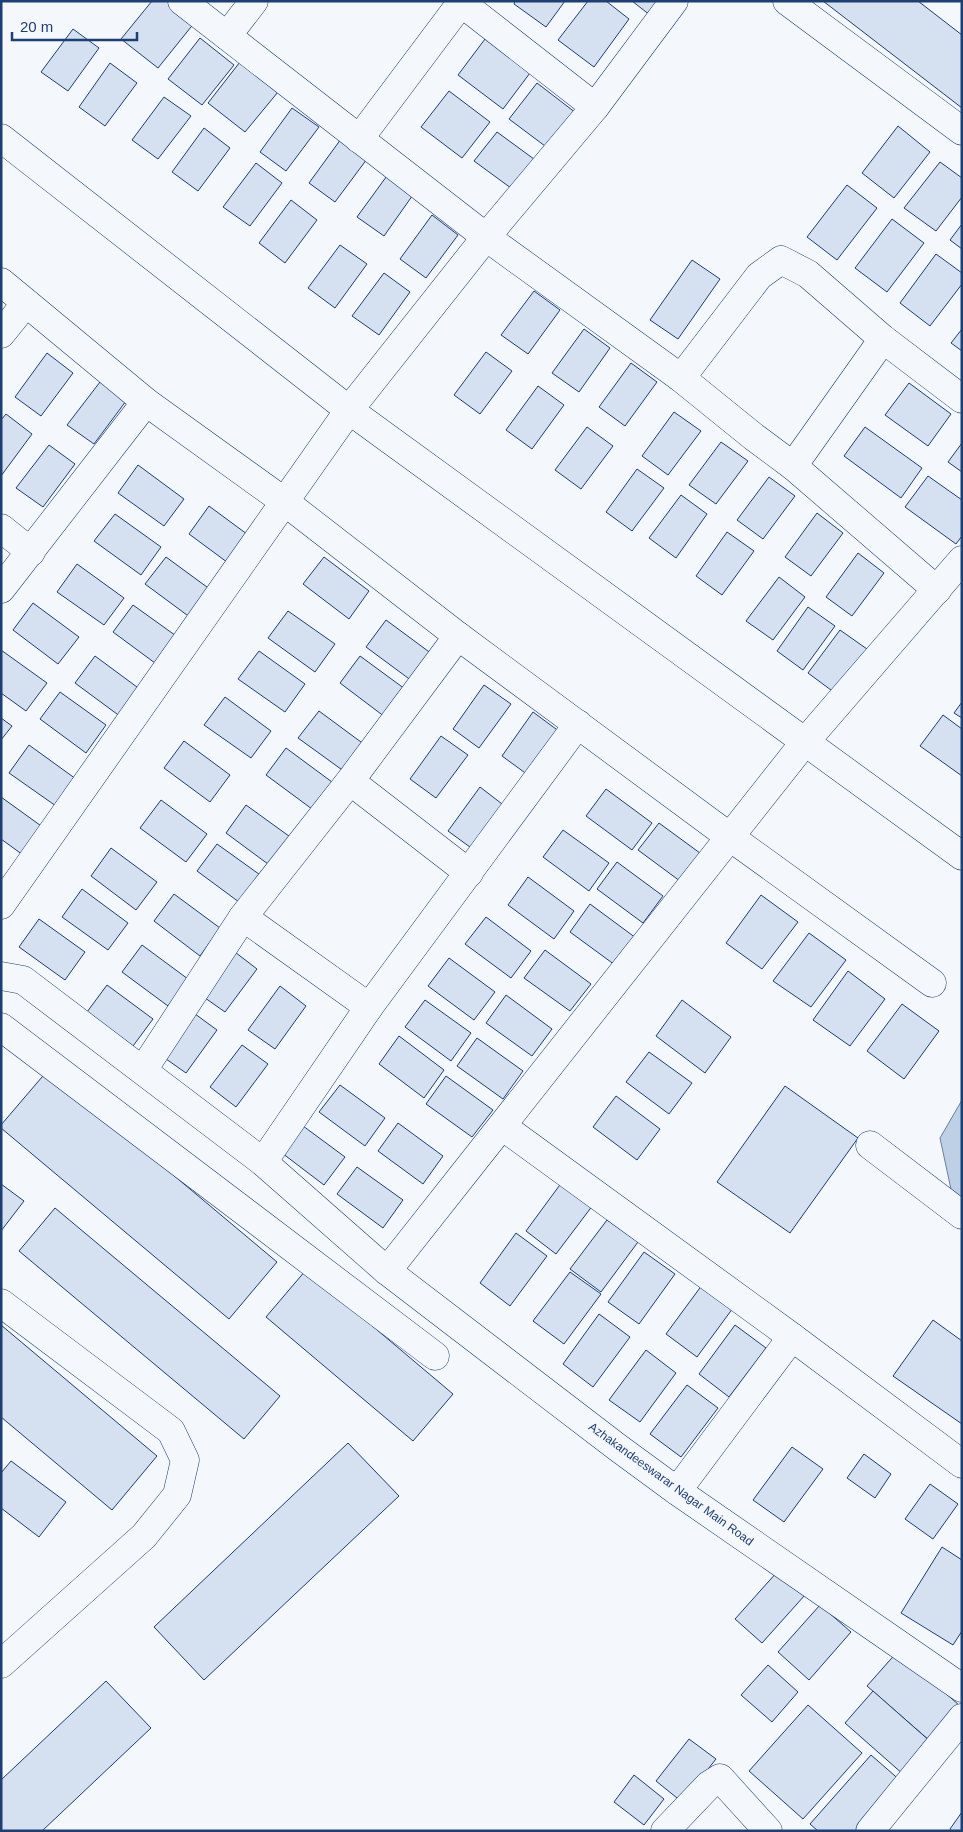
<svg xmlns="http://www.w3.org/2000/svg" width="963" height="1832" font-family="Arial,sans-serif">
<rect width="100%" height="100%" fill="#f4f7fb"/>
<polygon fill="#bed0e5" stroke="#687fa3" points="962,1100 962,1199 952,1194 940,1138"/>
<g fill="#d5e0f0" stroke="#1d3f73">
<polygon points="152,1 168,1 195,22 158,68 121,39"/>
<polygon points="515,1 565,1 546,27 514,4"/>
<polygon points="588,1 606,1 629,19 594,67 558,40"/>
<polygon points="632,1 669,1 655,19"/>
<polygon points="823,1 918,1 962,35 962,108"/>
<polygon points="73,29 99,48 68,91 41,72"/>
<polygon points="200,38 234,65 202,105 168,79"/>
<polygon points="485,39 530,73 503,109 458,75"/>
<polygon points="240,62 278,92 245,132 208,103"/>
<polygon points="110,63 137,83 105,126 79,107"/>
<polygon points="537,83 576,113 549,149 509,119"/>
<polygon points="449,91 490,122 462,158 421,127"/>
<polygon points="164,97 191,116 158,159 132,140"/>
<polygon points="292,108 319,127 286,171 260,152"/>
<polygon points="898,126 930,152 894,198 862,173"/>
<polygon points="204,128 230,148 198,191 172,172"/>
<polygon points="497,132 538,162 515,191 474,161"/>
<polygon points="341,139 367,159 335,202 309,183"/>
<polygon points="940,162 962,178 962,197 936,231 904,208"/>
<polygon points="256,163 282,183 250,226 223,207"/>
<polygon points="389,173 415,192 384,236 357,217"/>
<polygon points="847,185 877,208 837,260 807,237"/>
<polygon points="291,200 317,220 285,263 259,243"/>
<polygon points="432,215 458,235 426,278 400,259"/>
<polygon points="892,219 924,243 887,292 855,268"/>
<polygon points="962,224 962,249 950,240"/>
<polygon points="340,245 367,264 335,308 308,288"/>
<polygon points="936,254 962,273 962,284 930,326 900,303"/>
<polygon points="692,260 720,279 678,339 650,320"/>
<polygon points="384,273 410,292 379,335 352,316"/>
<polygon points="534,291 560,310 528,354 501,335"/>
<polygon points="584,329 610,348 579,392 552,373"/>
<polygon points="962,329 962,351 951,343"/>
<polygon points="486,352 512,371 480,414 454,395"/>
<polygon points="47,353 73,373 41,416 15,397"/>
<polygon points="631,363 657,382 625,426 599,407"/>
<polygon points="100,382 126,401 94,444 67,425"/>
<polygon points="909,383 951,414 928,446 885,415"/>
<polygon points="538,386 564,405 532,449 506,430"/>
<polygon points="674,412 701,431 668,475 642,456"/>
<polygon points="6,414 32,434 1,476 1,420"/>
<polygon points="587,427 613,446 581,489 555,470"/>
<polygon points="865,427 922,468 901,498 844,456"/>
<polygon points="721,442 748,461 716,504 689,485"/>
<polygon points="962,443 962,472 948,462"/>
<polygon points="49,445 75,464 43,507 16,488"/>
<polygon points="138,465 184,499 164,526 118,493"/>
<polygon points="637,469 664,488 632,531 606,512"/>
<polygon points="928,476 962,500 962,536 956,544 905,507"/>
<polygon points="769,477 795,496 763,539 737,520"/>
<polygon points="681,495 707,514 676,558 649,538"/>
<polygon points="209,506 255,540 235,568 189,534"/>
<polygon points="817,513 843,533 811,576 785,557"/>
<polygon points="115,514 161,547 141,575 94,541"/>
<polygon points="727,532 754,551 722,595 696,576"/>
<polygon points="858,553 884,573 852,616 826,597"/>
<polygon points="166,557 211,590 191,618 145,584"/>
<polygon points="324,557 369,591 349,619 303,584"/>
<polygon points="77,564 124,598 104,625 57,592"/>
<polygon points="779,577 805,597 773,640 746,621"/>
<polygon points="33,603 79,637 58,664 13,630"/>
<polygon points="133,605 179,638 159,666 113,632"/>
<polygon points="808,607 835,626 803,670 777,651"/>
<polygon points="288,611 335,644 315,672 268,638"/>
<polygon points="386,620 432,654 412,681 366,647"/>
<polygon points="840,630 867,649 835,693 808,673"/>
<polygon points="1,650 47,683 26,711 1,693"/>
<polygon points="259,651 305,684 285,712 238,679"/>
<polygon points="95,656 141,690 121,717 75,683"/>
<polygon points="360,656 405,689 385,717 340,683"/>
<polygon points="484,685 511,704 479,748 453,729"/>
<polygon points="60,692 106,725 86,753 40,719"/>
<polygon points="225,697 271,731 251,758 204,725"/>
<polygon points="962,702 962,718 954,713"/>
<polygon points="319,711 365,745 345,772 298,738"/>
<polygon points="533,712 560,732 528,775 502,756"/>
<polygon points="943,715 962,729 962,776 920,746"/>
<polygon points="1,718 12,726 1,740"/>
<polygon points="441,736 468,755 436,798 410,779"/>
<polygon points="184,741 230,775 210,802 164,768"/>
<polygon points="29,745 76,779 56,806 9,773"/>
<polygon points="286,748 332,782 312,809 266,775"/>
<polygon points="480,787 506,807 474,850 448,831"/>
<polygon points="606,789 652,823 632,850 586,816"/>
<polygon points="1,797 44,828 23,855 1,839"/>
<polygon points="161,800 207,834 186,862 140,828"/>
<polygon points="246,805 293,839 272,867 226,833"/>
<polygon points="659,823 704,856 684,884 638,850"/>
<polygon points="563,830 609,863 589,891 543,857"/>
<polygon points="217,844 263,877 243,905 197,871"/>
<polygon points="111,848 157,882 136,910 91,876"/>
<polygon points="617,862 663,896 643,923 597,889"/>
<polygon points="528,877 574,911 554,939 508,905"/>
<polygon points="82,889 128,923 108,950 62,917"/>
<polygon points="174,894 220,928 200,956 154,921"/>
<polygon points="761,895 798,922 762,969 726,943"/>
<polygon points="590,904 636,938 615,965 570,932"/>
<polygon points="486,917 531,951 511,978 465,944"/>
<polygon points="39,919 85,952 65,980 19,947"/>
<polygon points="809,933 846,960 811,1007 773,981"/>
<polygon points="142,945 188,979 168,1006 122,972"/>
<polygon points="231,949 257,969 225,1012 198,993"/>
<polygon points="545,950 591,984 570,1011 524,978"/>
<polygon points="449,958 495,992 474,1020 428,986"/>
<polygon points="848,971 885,999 850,1046 813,1020"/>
<polygon points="107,985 153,1019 133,1046 87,1012"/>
<polygon points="280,986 306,1006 275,1049 248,1030"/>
<polygon points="506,995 552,1029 532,1056 486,1023"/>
<polygon points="425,1000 471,1033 451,1061 405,1027"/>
<polygon points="682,1000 731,1037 705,1073 656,1036"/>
<polygon points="902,1004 939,1031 904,1079 867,1051"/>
<polygon points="191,1011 217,1030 186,1073 159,1054"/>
<polygon points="399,1036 444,1070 424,1098 379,1064"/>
<polygon points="477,1038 523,1071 503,1099 457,1066"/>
<polygon points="242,1045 268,1064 236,1107 210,1087"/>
<polygon points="649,1052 692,1083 669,1114 626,1082"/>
<polygon points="48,1070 277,1262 229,1319 1,1128 1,1125"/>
<polygon points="446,1076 493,1110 472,1137 426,1104"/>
<polygon points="340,1085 385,1118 365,1146 319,1112"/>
<polygon points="785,1086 858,1138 790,1233 717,1182"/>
<polygon points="616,1096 660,1129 637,1160 593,1127"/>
<polygon points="299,1123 345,1157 324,1185 278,1150"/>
<polygon points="398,1123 443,1156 423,1184 378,1151"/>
<polygon points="357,1167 403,1200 383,1228 337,1194"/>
<polygon points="562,1182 593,1205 556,1254 526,1231"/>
<polygon points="1,1184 24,1201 1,1231"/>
<polygon points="55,1208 280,1396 244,1439 19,1251"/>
<polygon points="607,1220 638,1242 601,1292 570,1269"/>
<polygon points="516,1233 547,1256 510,1306 480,1283"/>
<polygon points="644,1252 675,1274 639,1324 608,1302"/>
<polygon points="306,1270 453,1394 413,1441 266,1317"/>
<polygon points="570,1272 601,1294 564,1344 533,1321"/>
<polygon points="702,1285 733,1308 697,1357 666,1334"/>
<polygon points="599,1314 630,1337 593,1387 563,1364"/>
<polygon points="933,1320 962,1341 962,1424 893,1376"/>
<polygon points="1,1325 157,1456 112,1510 1,1417"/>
<polygon points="735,1325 766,1348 729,1397 699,1374"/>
<polygon points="646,1350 676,1373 640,1422 609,1400"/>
<polygon points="687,1385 718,1408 681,1457 650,1434"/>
<polygon points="348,1443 399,1496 204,1680 154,1627"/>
<polygon points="792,1447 823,1469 784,1522 753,1500"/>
<polygon points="864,1454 891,1474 875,1498 847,1478"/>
<polygon points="11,1461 66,1502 39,1537 1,1508 1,1473"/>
<polygon points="930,1484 958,1504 933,1539 905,1519"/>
<polygon points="942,1547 962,1560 962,1631 953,1645 901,1613"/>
<polygon points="778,1571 805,1595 762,1643 735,1619"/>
<polygon points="820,1605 851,1632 809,1680 778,1652"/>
<polygon points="898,1651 960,1706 930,1741 867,1686"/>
<polygon points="768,1665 798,1692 772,1722 741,1695"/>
<polygon points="106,1681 151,1728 42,1831 1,1831 1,1780"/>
<polygon points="873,1691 932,1743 904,1775 845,1723"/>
<polygon points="808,1705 862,1753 803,1819 749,1771"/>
<polygon points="689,1739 716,1759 682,1802 656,1781"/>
<polygon points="871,1755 902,1782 859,1831 818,1831 810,1824"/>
<polygon points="634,1775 664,1799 644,1825 614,1802"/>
<polygon points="962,1812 962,1831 952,1831 950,1829"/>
</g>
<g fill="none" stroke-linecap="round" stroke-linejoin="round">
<defs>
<g id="minor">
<polyline points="182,1 486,237 681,378 754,437 793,466 937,590"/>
<polyline points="459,1 595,107"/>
<polyline points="787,1 962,131"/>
<polyline points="227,36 254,1"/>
<polyline points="1,138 349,410 962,856"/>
<polyline points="359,139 461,3"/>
<polyline points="1,282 146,402 285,502 458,636 730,837 932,983"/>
<polyline points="1,334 26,303"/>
<polyline points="681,378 759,276 781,260 808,274 883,339 962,399"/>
<polyline points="793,466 883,339"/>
<polyline points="1,528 31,552"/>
<polyline points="1,589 146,402"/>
<polyline points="350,781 469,873"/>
<polyline points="1,905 349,410 486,237 595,107 674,1"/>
<polyline points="243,917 369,1007"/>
<polyline points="1,976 23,980 263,1162 387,1271 617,1447 677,1491 962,1688"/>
<polyline points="1,1027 435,1356"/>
<polyline points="143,1070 243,917 350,781 458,636"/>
<polyline points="502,1126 792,1337 962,1464"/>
<polyline points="870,1145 962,1215"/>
<polyline points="263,1162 369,1007 578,724"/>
<polyline points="387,1271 804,743 962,560"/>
<polyline points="1,1303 171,1431 185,1460 177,1495 144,1536 1,1664"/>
<polyline points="677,1491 792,1337"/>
<polyline points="665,1831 709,1785 720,1778 768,1831"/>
<polyline points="870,1831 962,1718"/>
</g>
</defs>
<use href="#minor" stroke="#1d3f73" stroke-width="29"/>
<use href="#minor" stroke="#f4f7fb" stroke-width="28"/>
</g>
<g text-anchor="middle" stroke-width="4" stroke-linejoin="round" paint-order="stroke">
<g font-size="12" fill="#1d3f73" stroke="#f4f7fb">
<text transform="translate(671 1484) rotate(36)" y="4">Azhakandeeswarar Nagar Main Road</text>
</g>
</g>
<rect width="963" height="1832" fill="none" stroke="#1d3f73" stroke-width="5"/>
<path d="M12 32v8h125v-8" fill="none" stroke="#1d3f73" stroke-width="2.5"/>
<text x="20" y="32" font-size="15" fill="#1d3f73" stroke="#f4f7fb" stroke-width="4" paint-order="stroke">20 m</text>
</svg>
